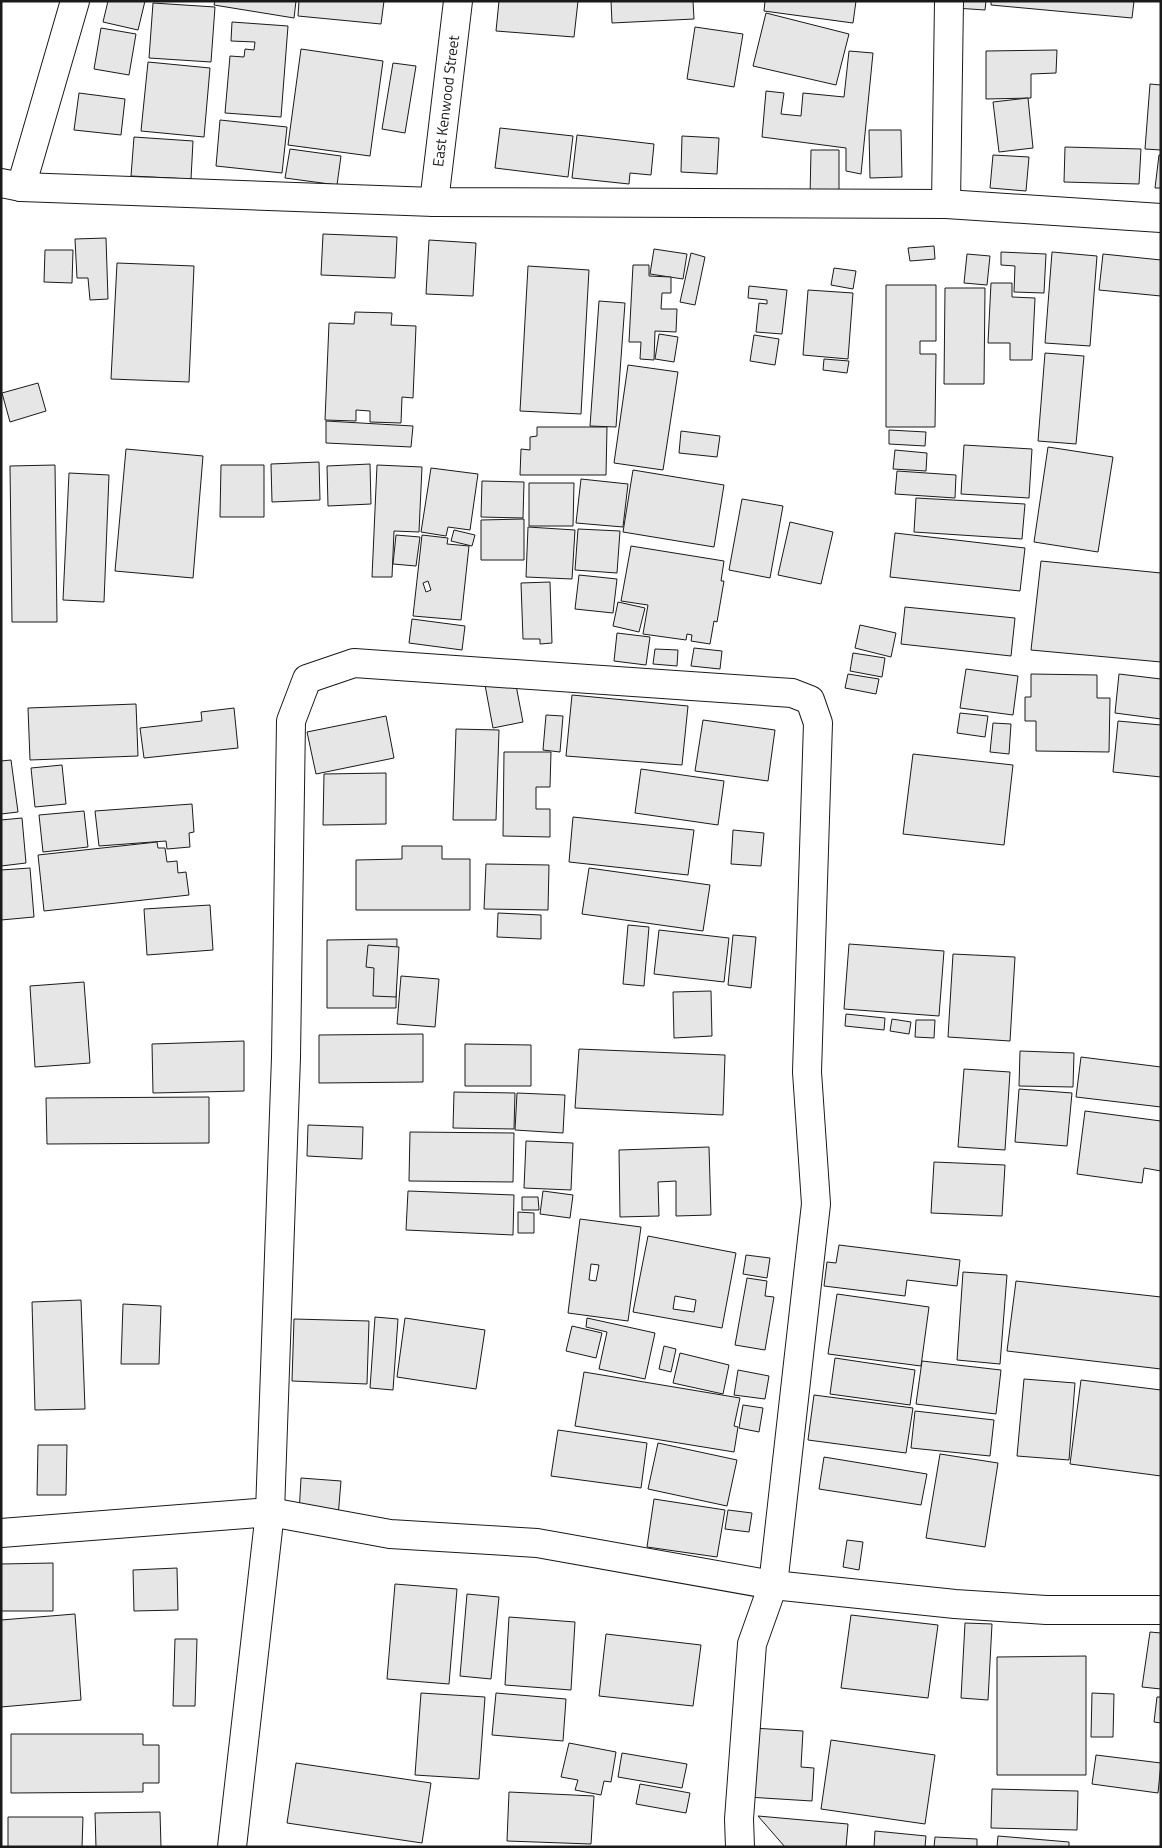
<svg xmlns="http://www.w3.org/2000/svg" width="1162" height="1848" font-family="'Titillium Web',sans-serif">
<rect width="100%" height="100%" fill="#fff"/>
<g fill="#e6e6e6" stroke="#1a1a1a" fill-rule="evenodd">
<polygon points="108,1 145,1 138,30 103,22"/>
<polygon points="215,1 296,1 294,18 214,5"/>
<polygon points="299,1 384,1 381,24 298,16"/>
<polygon points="499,1 578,1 574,37 496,31"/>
<polygon points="611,1 693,1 694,19 612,23"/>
<polygon points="765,1 856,1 853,23 764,11"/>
<polygon points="955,1 986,1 985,10 955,8"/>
<polygon points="991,1 1134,1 1132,18 991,5"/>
<polygon points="153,3 215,7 211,62 149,58"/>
<polygon points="766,13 849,34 836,85 753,66"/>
<polygon points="232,22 288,26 281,117 225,113 230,56 244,57 245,49 254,50 255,42 231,41"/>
<polygon points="695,27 743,34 734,87 687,79"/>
<polygon points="101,28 136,34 129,75 94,69"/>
<polygon points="301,49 383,61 370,156 288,145"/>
<polygon points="1057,50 1056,73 1031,74 1031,98 986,99 986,51"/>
<polygon points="849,51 873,53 861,174 846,171 846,148 762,137 766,91 784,93 781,114 801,116 803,93 844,97"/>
<polygon points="148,62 210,68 204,137 141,131"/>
<polygon points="393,63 416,66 405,133 382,129"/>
<polygon points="1150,84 1161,85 1161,150 1145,149"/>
<polygon points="79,93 125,99 121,135 74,130"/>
<polygon points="1028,98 1033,148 999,152 993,102"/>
<polygon points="220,120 287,127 282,173 216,166"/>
<polygon points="500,128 573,136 568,177 495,168"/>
<polygon points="869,130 901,130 902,177 870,178"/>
<polygon points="577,135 654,144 651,175 630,173 629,184 572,178"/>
<polygon points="682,136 719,138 717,174 681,172"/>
<polygon points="134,137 193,141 191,179 131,176"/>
<polygon points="1065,147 1141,149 1139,184 1064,182"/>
<polygon points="290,149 341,156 337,185 285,178"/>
<polygon points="811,150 839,150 839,198 810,197"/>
<polygon points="993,155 1029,157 1026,191 990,188"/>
<polygon points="1159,155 1161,155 1161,188 1155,188"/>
<polygon points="323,234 397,237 395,278 321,275"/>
<polygon points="106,238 108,299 90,300 88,278 77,278 75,239"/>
<polygon points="429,240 476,243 473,296 426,294"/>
<polygon points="934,246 935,259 910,261 908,248"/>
<polygon points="654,249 687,254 683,279 650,274"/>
<polygon points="45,250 73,250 72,283 44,282"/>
<polygon points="1001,252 1046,254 1044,293 1014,292 1015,266 1001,265"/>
<polygon points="1052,252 1097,256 1090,346 1045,343"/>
<polygon points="691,253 705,257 695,305 680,302"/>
<polygon points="967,254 990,256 987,285 964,283"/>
<polygon points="1103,254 1161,260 1161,296 1099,290"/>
<polygon points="117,263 194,266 189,382 111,379"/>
<polygon points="633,265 649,265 649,276 671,277 671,293 662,293 661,309 677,309 676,332 655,331 654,360 640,359 641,342 629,342"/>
<polygon points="528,266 589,270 581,414 520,411"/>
<polygon points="834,268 856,271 853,289 831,285"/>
<polygon points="991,283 1012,283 1012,297 1035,298 1032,360 1010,360 1010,343 988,343"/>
<polygon points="886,285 936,285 936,341 920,341 920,354 936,354 935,427 886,427"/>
<polygon points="749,286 787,290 782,334 756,332 759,303 767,304 767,300 748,298"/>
<polygon points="945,288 985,288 984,384 944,384"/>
<polygon points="808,290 853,293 848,359 803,355"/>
<polygon points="599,301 625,303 616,427 590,426"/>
<polygon points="355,312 392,313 391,325 416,326 413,398 402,397 401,423 370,422 370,411 356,410 356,421 325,420 329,323 354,324"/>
<polygon points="659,334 678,337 674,362 655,359"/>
<polygon points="754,335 779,339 775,365 750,361"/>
<polygon points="1045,353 1084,356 1076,444 1038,441"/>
<polygon points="824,359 849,361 847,373 823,370"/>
<polygon points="628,365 678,372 663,470 614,463"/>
<polygon points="38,383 46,411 10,422 2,393"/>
<polygon points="326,421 413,426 411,447 326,443"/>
<polygon points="537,427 607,427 606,475 520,475 521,449 530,450 530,437 537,436"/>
<polygon points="889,430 926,432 925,446 889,444"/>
<polygon points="681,431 720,436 717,457 679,453"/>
<polygon points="964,445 1032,449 1029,498 961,494"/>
<polygon points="1048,447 1113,457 1098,552 1034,542"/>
<polygon points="126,449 203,456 193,578 115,571"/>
<polygon points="895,450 927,453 926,471 893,469"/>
<polygon points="319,462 320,500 272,502 271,464"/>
<polygon points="370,464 371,504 328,506 327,466"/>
<polygon points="55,465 57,622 12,622 10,466"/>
<polygon points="221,465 264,465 264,517 220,517"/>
<polygon points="377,465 422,467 419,532 394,531 392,577 372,577"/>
<polygon points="431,468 478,474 470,530 448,527 446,536 421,532"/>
<polygon points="633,470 724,485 714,547 623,532"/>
<polygon points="897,471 956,475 955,498 895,494"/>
<polygon points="69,473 109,475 104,602 63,600"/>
<polygon points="581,479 628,484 623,527 576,523"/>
<polygon points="482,481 524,482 523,518 481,517"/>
<polygon points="529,483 574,483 573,526 529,526"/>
<polygon points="916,498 1025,504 1022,539 914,532"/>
<polygon points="742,499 783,506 770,578 729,570"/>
<polygon points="524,519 524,560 481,560 481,520"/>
<polygon points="790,522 833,532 821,584 778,575"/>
<polygon points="528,527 575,530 572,579 526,577"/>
<polygon points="578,529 620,531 617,573 575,570"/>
<polygon points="454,530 475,535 472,546 451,541"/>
<polygon points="895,533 1025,548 1020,591 890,577"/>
<polygon points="396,535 420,537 416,566 393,564"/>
<path d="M422,535L448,538L447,544L469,546L461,620L413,616ZM428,581L431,590L426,592L423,583Z"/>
<polygon points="631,546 724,561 721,581 724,581 717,622 714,621 710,644 691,641 692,635 687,634 686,640 643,634 648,605 621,601"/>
<polygon points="1041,561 1161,573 1161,662 1031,650"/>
<polygon points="579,575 617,579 613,613 575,609"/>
<polygon points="550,582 552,643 540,644 540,639 523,639 521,583"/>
<polygon points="618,602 645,608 639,632 613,626"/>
<polygon points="905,607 1015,618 1011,656 901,644"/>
<polygon points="412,619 465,626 462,650 409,643"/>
<polygon points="860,625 896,633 891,657 855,648"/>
<polygon points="617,633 650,637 646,665 614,661"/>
<polygon points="694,648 722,651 720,669 691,666"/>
<polygon points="655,649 678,650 677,666 653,664"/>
<polygon points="853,653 885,658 882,677 850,671"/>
<polygon points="966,669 1018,676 1013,715 960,708"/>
<polygon points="848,674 879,679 876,694 845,688"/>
<polygon points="1031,674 1097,675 1097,698 1110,698 1109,752 1036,751 1036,721 1025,721 1025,697 1031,697"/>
<polygon points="1119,674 1161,679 1161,719 1115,713"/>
<polygon points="515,680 523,722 493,728 485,685"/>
<polygon points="572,695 688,706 682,765 566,756"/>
<polygon points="136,704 138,756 30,760 28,708"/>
<polygon points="234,708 238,748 144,758 140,728 202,721 201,712"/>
<polygon points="960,713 988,716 985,737 957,733"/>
<polygon points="546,715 563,716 560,752 543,750"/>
<polygon points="386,716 394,758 316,774 307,732"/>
<polygon points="703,720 775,730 768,781 695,771"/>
<polygon points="1118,721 1161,725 1161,777 1113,772"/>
<polygon points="993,723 1011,724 1009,754 990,752"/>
<polygon points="456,729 499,730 496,820 453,820"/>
<polygon points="504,752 551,752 550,787 536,787 536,809 550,809 550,837 503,836"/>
<polygon points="913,754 1013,765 1004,845 903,834"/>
<polygon points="11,760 18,812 1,814 1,761"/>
<polygon points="62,765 66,804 35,807 31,768"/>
<polygon points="641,769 724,781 718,825 635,813"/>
<polygon points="386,773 386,824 323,825 324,774"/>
<polygon points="192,804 194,832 189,833 190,847 167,849 166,841 99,846 95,811"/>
<polygon points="84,811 88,847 43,852 39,815"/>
<polygon points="573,817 694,830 688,875 569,862"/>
<polygon points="22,818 26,863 1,866 1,820"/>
<polygon points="733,830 764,833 761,866 731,864"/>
<polygon points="157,842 158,848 165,848 167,862 177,861 178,873 186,872 189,895 44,911 38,855"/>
<polygon points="402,846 442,846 442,859 470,859 470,910 356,910 356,860 402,859"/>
<polygon points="486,864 549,865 548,910 484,909"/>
<polygon points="30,868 34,917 1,920 1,870"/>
<polygon points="589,868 710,885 703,931 582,914"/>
<polygon points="210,905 213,950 147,955 144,909"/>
<polygon points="498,913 541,915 541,939 497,937"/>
<polygon points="628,925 649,927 644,986 623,984"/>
<polygon points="659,930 729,938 724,982 654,974"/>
<polygon points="733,935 756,937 751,988 728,985"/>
<polygon points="397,939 396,1008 327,1008 327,940"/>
<polygon points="849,944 944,951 939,1016 844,1009"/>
<polygon points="368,945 399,947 396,997 373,996 374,968 366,967"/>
<polygon points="953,954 1015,957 1010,1041 948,1037"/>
<polygon points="401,976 439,979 435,1027 397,1024"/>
<polygon points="84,982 90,1063 35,1067 30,986"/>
<polygon points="711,991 712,1036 674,1038 673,992"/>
<polygon points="846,1014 885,1018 884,1030 845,1026"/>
<polygon points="892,1019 911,1022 909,1034 890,1031"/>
<polygon points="916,1020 935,1020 934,1038 915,1037"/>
<polygon points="423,1034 423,1082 319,1083 319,1035"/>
<polygon points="244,1041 244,1091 153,1093 152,1044"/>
<polygon points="465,1044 531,1045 531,1086 465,1086"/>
<polygon points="579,1049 725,1055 723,1115 575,1108"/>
<polygon points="1020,1051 1074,1053 1073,1087 1019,1086"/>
<polygon points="1081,1057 1161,1067 1161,1107 1076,1097"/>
<polygon points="964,1069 1010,1072 1005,1150 958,1147"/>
<polygon points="1019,1089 1072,1093 1067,1146 1015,1142"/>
<polygon points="454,1092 515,1093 514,1129 453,1128"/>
<polygon points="517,1093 565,1095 563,1133 515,1130"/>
<polygon points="209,1097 209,1143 47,1144 46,1098"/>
<polygon points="1085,1111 1161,1121 1161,1171 1144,1168 1142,1183 1077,1174"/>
<polygon points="308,1125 363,1127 362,1159 307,1156"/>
<polygon points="410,1132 514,1133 513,1182 409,1181"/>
<polygon points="526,1141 573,1143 571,1190 524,1188"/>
<polygon points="709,1147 711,1215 676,1216 676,1181 658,1182 659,1216 620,1217 619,1150"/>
<polygon points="934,1162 1005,1165 1002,1216 931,1213"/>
<polygon points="408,1191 514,1195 513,1235 406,1230"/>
<polygon points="543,1191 573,1195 570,1218 540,1214"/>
<polygon points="522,1197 538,1197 539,1210 522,1210"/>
<polygon points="518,1212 534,1213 534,1233 518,1233"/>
<path d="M580,1219L641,1227L628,1321L568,1313ZM591,1264L599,1265L596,1281L589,1280Z"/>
<path d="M648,1236L736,1253L722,1328L633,1312ZM675,1296L696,1300L694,1312L673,1309Z"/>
<polygon points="839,1245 960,1260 957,1286 907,1280 905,1296 824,1286 827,1262 836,1263"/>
<polygon points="746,1255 770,1258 767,1278 743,1274"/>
<polygon points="963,1272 1007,1275 1000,1364 957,1360"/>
<polygon points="747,1278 767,1281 765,1296 774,1297 765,1350 735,1345"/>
<polygon points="1016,1281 1161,1297 1161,1369 1007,1351"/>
<polygon points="837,1294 929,1307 921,1366 828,1354"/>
<polygon points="81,1300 85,1409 35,1410 32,1302"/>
<polygon points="123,1304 161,1306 159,1364 121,1364"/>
<polygon points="375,1317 398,1319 393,1390 370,1388"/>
<polygon points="405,1318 485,1330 476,1389 397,1377"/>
<polygon points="587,1318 655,1333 645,1379 599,1369 607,1332 586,1327"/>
<polygon points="294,1319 369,1321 367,1384 292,1381"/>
<polygon points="572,1326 602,1333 596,1358 566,1351"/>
<polygon points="664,1346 676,1349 671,1372 659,1369"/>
<polygon points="680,1353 729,1365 723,1394 673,1383"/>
<polygon points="835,1358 915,1370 910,1405 830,1394"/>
<polygon points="922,1361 1001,1370 996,1414 916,1404"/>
<polygon points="738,1370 769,1376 765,1399 734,1395"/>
<polygon points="584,1372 740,1398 734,1426 738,1427 734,1452 575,1426"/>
<polygon points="1024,1379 1075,1383 1069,1460 1017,1456"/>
<polygon points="1081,1380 1161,1390 1161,1476 1070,1464"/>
<polygon points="814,1395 913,1408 906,1453 808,1440"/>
<polygon points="743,1405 763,1408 759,1432 739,1428"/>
<polygon points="915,1411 994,1420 990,1456 911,1448"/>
<polygon points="558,1430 647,1443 641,1488 551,1476"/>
<polygon points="658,1443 737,1460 727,1506 648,1489"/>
<polygon points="38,1445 67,1445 66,1495 37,1495"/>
<polygon points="940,1454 998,1463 985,1547 926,1538"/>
<polygon points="824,1457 927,1474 921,1505 819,1489"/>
<polygon points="301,1478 341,1481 338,1517 299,1514"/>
<polygon points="654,1499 725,1510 717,1557 647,1547"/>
<polygon points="728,1510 752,1513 749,1532 725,1529"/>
<polygon points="847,1540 863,1542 859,1570 843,1567"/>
<polygon points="53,1563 53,1611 1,1611 1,1564"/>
<polygon points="177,1568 178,1610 134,1611 133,1570"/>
<polygon points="395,1584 457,1589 449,1684 387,1679"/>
<polygon points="467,1594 499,1597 491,1679 460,1676"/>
<polygon points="75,1614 81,1700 1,1707 1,1620"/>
<polygon points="851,1615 938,1625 928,1698 841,1688"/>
<polygon points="509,1617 575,1622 571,1690 505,1685"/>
<polygon points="965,1623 992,1624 988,1700 961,1698"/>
<polygon points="1150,1632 1161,1633 1161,1689 1142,1687"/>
<polygon points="606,1634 701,1645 693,1706 599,1696"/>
<polygon points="175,1639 197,1639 195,1706 173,1706"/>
<polygon points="1086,1656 1086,1775 997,1775 997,1657"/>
<polygon points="421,1693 485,1697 479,1779 415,1775"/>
<polygon points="496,1693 566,1699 563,1741 492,1735"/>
<polygon points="1092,1693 1114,1694 1113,1737 1091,1737"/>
<polygon points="1157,1697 1161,1697 1161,1723 1154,1722"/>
<polygon points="752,1728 803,1731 801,1767 814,1768 812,1801 747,1797"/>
<polygon points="11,1734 143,1734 143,1745 159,1745 159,1783 143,1783 143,1792 11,1793"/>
<polygon points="831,1740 935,1755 925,1824 821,1809"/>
<polygon points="569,1743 616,1752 611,1782 604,1781 601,1795 575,1790 578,1780 561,1777"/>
<polygon points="622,1753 687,1764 682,1788 618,1777"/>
<polygon points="1096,1755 1161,1763 1158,1793 1092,1784"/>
<polygon points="296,1763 431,1783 422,1843 287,1823"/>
<polygon points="640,1784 690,1793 686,1813 636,1804"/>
<polygon points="992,1789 1078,1791 1077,1830 991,1828"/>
<polygon points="509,1792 594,1796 591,1844 507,1841"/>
<polygon points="160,1812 161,1847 96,1847 95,1813"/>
<polygon points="758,1816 848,1824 846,1847 785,1847"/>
<polygon points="8,1817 83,1817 82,1847 8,1847"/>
<polygon points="875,1831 926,1836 925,1847 874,1847"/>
<polygon points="998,1836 1069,1842 1069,1847 997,1847"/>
<polygon points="935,1837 977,1839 977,1847 934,1847"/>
</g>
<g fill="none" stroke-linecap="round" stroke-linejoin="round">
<defs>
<g id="minor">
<polyline points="1,183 21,187 434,202 946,204 1161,218"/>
<polyline points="21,187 75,1"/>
<polyline points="434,202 458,1"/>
<polyline points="946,204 949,1"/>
<polyline points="1,1533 270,1512 390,1534 537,1543 773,1585 955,1604 1046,1610 1161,1610"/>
<polyline points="232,1847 270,1512 286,1057 291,721 307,679 354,663 792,693 810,700 818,723 807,1072 816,1204 773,1585 752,1644 739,1819 740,1847"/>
</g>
</defs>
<use href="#minor" stroke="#1a1a1a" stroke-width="30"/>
<use href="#minor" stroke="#fff" stroke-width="28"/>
</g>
<g text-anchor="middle" stroke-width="4" stroke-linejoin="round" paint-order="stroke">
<g font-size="15" fill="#1a1a1a" stroke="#fff">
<text transform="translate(446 101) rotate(-83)" y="5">East Kenwood Street</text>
</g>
</g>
<rect width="1162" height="1848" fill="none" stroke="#1a1a1a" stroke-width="5"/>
</svg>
